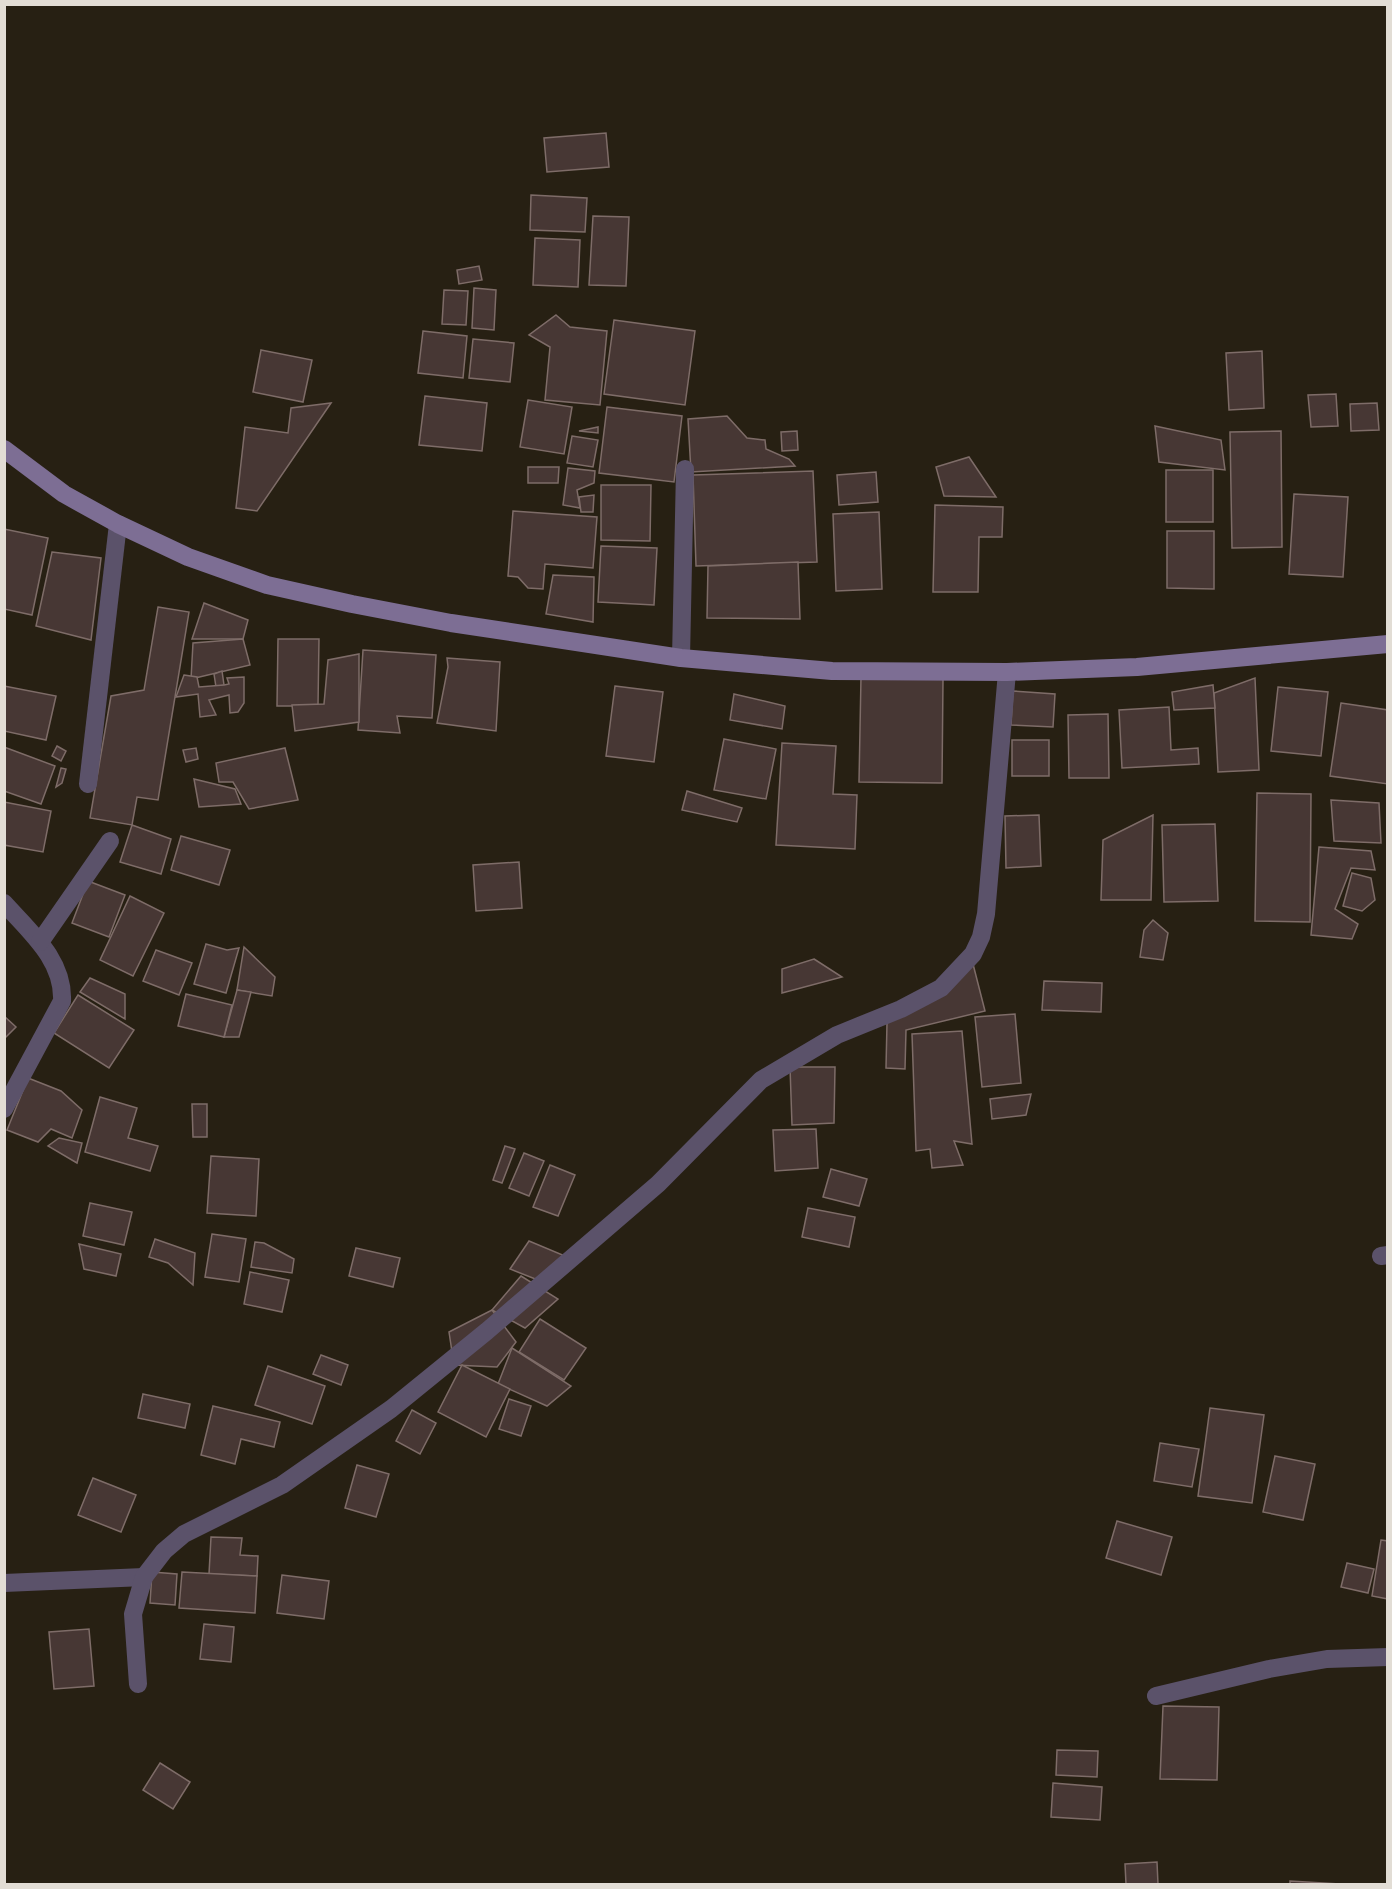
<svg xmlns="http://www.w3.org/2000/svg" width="1392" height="1889" font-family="'Noto Sans',sans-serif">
<rect width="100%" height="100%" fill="#272013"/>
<g fill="#473734" stroke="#7e6c68" stroke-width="1.5">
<polygon points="606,133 609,167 547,172 544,138"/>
<polygon points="531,195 587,198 585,232 530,230"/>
<polygon points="593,216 629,217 626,286 589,285"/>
<polygon points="535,238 580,240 578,287 533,285"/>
<polygon points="479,266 482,280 459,284 457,270"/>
<polygon points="474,288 496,290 494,330 472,328"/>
<polygon points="444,290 468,291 466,325 442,324"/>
<polygon points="556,315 570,327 607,331 600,405 545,400 550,347 529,335"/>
<polygon points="614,320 695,331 685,405 604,394"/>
<polygon points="423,331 467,336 463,378 418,373"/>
<polygon points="473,339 514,343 510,382 469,378"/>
<polygon points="261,350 312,360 303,402 253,392"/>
<polygon points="1262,351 1264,408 1229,410 1226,353"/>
<polygon points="1336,394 1338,426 1311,427 1308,395"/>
<polygon points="425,396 487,403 482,451 419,445"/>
<polygon points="528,400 572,407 564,454 520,447"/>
<polygon points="331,403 257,511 236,508 245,427 288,433 291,408"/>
<polygon points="1377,403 1379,430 1351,431 1350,404"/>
<polygon points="607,407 682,416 674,482 599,473"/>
<polygon points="727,416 747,438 765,440 766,449 789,459 795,466 691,472 688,419"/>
<polygon points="1155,426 1221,440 1225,470 1159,462"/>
<polygon points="598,427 598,433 579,431"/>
<polygon points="797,431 798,450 782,451 781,432"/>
<polygon points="1281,431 1282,547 1232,548 1230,432"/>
<polygon points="572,436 598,440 593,467 567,463"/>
<polygon points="969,457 996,497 944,496 936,467"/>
<polygon points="528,467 559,467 558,483 528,483"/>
<polygon points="568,468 595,471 594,483 577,490 580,508 563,505"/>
<rect x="1166" y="470" width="47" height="52"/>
<polygon points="813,471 817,562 696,566 693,475"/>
<polygon points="876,472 878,502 839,505 837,475"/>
<polygon points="601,485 651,485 650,541 601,540"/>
<polygon points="1294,494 1348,497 1343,577 1289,574"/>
<polygon points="594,495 593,512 581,512 579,497"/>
<polygon points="935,505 1003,507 1002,537 979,537 978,592 933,592"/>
<polygon points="513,511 597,517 593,568 545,564 543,589 528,588 518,577 508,576"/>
<polygon points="879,512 882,589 836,591 833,514"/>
<polygon points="4,529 48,538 32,615 4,609"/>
<polygon points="1167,531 1214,531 1214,589 1167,588"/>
<polygon points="601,546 657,548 654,605 598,602"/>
<polygon points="52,552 101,558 91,640 36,626"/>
<polygon points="798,562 800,619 707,618 708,566"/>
<polygon points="553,575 594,577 593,622 546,614"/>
<polygon points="204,603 248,620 243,639 192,639"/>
<polygon points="158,607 189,612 158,800 137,797 132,825 90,818 111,696 144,690"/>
<polygon points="243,639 250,665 191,679 193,643"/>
<polygon points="278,639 319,639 318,706 277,706"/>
<polygon points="363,650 436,655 432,718 397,716 400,733 358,730"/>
<polygon points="359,654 359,722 295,731 292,705 324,704 328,660"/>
<polygon points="447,658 500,662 496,731 437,723 448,667"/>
<polygon points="222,671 224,685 216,687 214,674"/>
<polygon points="184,675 197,677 199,687 224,685 229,684 227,678 244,677 244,703 238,712 230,713 229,695 209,700 216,715 200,717 198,694 176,697"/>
<polygon points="861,677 943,679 942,783 859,782"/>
<polygon points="1255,678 1259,770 1218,772 1214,693"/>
<polygon points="1213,685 1215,708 1174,710 1172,692"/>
<polygon points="4,686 56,696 46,740 4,731"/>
<polygon points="615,686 663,692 654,762 606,756"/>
<polygon points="1278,687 1328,692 1321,756 1271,751"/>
<polygon points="1013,691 1055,694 1053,727 1011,725"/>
<polygon points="734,694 785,706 782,729 730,720"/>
<polygon points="1341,703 1388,710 1388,784 1330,776"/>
<polygon points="1169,707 1171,750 1198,748 1199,764 1122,768 1119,710"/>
<polygon points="1108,714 1109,778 1069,778 1068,715"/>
<polygon points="724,739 776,749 766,799 714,790"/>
<rect x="1012" y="740" width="37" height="36"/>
<polygon points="782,743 836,746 833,794 857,795 855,849 776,845"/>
<polygon points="57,746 66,751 61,761 52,756"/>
<polygon points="4,747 55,766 41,804 4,791"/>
<polygon points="196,748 198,759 186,762 183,750"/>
<polygon points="285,748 298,800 249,809 233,782 219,782 216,763"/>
<polygon points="61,768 66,769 62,783 56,787"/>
<polygon points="194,779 235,789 241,804 199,807"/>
<polygon points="687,791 742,808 737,822 682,810"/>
<polygon points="1257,793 1311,794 1310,922 1255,921"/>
<polygon points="1331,800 1379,803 1381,843 1334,841"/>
<polygon points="4,802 51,811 43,852 4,845"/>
<polygon points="1039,815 1041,866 1006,868 1005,816"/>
<polygon points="1153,815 1151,900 1101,900 1103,840"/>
<polygon points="1215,824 1218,901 1164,902 1162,825"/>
<polygon points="132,825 171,839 161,874 120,862"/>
<polygon points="181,836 230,850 219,885 171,870"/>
<polygon points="1319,847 1371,851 1375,870 1351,868 1335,909 1358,924 1352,939 1311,935"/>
<polygon points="519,862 522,908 476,911 473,865"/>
<polygon points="1352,873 1371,878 1375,900 1362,911 1343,906"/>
<polygon points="88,881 125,895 109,937 72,923"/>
<polygon points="130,896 164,913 133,976 100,960"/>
<polygon points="1153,920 1168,933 1163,960 1140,957 1144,930"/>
<polygon points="206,944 227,950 239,948 226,993 194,984"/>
<polygon points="244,947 275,977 272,996 237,990"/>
<polygon points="156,950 192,963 179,995 143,981"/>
<polygon points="814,959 842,977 782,993 782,969"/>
<polygon points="973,964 985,1011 906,1030 905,1069 886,1068 887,1023"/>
<polygon points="90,978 125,994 125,1019 80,992"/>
<polygon points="1044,981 1102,983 1101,1012 1042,1010"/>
<polygon points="237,990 251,992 239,1037 224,1037"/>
<polygon points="186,994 232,1005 224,1037 178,1026"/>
<polygon points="78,995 134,1030 109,1068 54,1033"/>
<polygon points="1015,1014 1021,1083 982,1087 975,1017"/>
<polygon points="4,1016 16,1027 4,1039"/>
<polygon points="962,1031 972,1144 954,1141 963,1165 932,1168 930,1149 916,1151 912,1034"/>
<polygon points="790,1067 835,1067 834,1123 792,1125"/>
<polygon points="28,1078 61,1091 82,1110 72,1138 51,1129 38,1142 7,1130"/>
<polygon points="1031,1094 1026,1115 992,1119 990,1099"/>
<polygon points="100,1097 137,1108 128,1138 158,1146 150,1171 85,1152"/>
<polygon points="192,1104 207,1104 207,1137 193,1137"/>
<polygon points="816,1129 818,1168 775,1171 773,1130"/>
<polygon points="59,1138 82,1143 77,1163 48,1146"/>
<polygon points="505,1146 515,1149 502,1183 493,1180"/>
<polygon points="524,1153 544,1161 529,1196 509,1188"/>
<polygon points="211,1156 259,1159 256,1216 207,1213"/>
<polygon points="550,1165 575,1175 558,1216 533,1207"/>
<polygon points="831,1169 867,1179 859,1206 823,1197"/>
<polygon points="90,1203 132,1212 124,1245 83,1236"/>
<polygon points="808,1208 855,1217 849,1247 802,1237"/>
<polygon points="212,1234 246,1239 239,1282 205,1277"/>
<polygon points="155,1239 195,1253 193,1285 168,1263 149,1257"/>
<polygon points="529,1241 565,1256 543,1282 510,1269"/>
<polygon points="255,1242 264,1243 294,1259 292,1273 251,1267"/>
<polygon points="79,1244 121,1254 116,1276 84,1269"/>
<polygon points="356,1248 400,1258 393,1287 349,1276"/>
<polygon points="250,1272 289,1280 282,1312 244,1304"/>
<polygon points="521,1276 558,1299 525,1328 492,1310"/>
<polygon points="492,1310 516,1342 497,1367 454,1365 449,1332"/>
<polygon points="540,1319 586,1348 564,1380 519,1352"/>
<polygon points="512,1348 571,1386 547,1406 498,1384"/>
<polygon points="321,1355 348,1365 341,1385 313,1374"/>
<polygon points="462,1365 510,1389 486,1437 438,1412"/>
<polygon points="268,1366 325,1386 312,1424 255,1405"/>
<polygon points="143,1394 190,1404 185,1428 138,1418"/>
<polygon points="509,1399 531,1406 521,1436 499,1429"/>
<polygon points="213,1406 280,1422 274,1447 241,1439 235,1464 201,1455"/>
<polygon points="1210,1408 1264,1415 1252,1503 1198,1496"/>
<polygon points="412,1410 436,1423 420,1454 396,1441"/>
<polygon points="1160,1443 1199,1449 1192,1487 1154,1481"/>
<polygon points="1275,1456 1315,1464 1303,1520 1263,1512"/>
<polygon points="357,1465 389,1474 376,1517 345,1508"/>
<polygon points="93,1478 136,1495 121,1532 78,1515"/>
<polygon points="1117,1521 1172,1537 1161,1575 1106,1558"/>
<polygon points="211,1537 242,1538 240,1555 258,1556 257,1576 209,1574"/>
<polygon points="1381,1540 1388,1541 1388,1599 1372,1596"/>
<polygon points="1347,1563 1374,1569 1368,1593 1341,1587"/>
<polygon points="152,1572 177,1574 175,1605 150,1603"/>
<polygon points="182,1572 257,1576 255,1613 179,1608"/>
<polygon points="282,1575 329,1581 324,1619 277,1613"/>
<polygon points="204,1624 234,1627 231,1662 200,1659"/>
<polygon points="89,1629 94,1686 54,1689 49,1632"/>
<polygon points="1163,1706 1219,1707 1217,1780 1160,1779"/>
<polygon points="1057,1750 1098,1751 1097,1777 1056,1775"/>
<polygon points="160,1763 190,1782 173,1809 143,1790"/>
<polygon points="1053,1783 1102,1787 1100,1820 1051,1817"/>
<polygon points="1157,1862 1158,1884 1126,1884 1125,1864"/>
<polygon points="1290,1881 1340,1884 1290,1884"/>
</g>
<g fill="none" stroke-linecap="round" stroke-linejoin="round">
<g stroke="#5b526a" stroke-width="18">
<polyline points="681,658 685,469"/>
<polyline points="88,784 118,524"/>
<path d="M4,903C30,932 64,960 62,1001L4,1109"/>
<polyline points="40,942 110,841"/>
<polyline points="1381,1256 1388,1255"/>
<polyline points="4,1583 144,1577"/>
<polyline points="138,1684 133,1614 144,1577 164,1551 184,1534 282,1485 391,1409 487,1331 658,1184 761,1080 837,1035 901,1009 941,988 973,954 981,937 986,914 1007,672"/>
<polyline points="1156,1696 1269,1669 1327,1659 1388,1657"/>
</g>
<polyline stroke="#7d6e94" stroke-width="18" points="4,449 64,494 118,524 188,557 267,585 352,604 451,623 681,658 832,671 1007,672 1137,667 1388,644"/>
</g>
<rect width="1392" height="1889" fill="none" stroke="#e2ddd5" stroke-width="12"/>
</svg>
